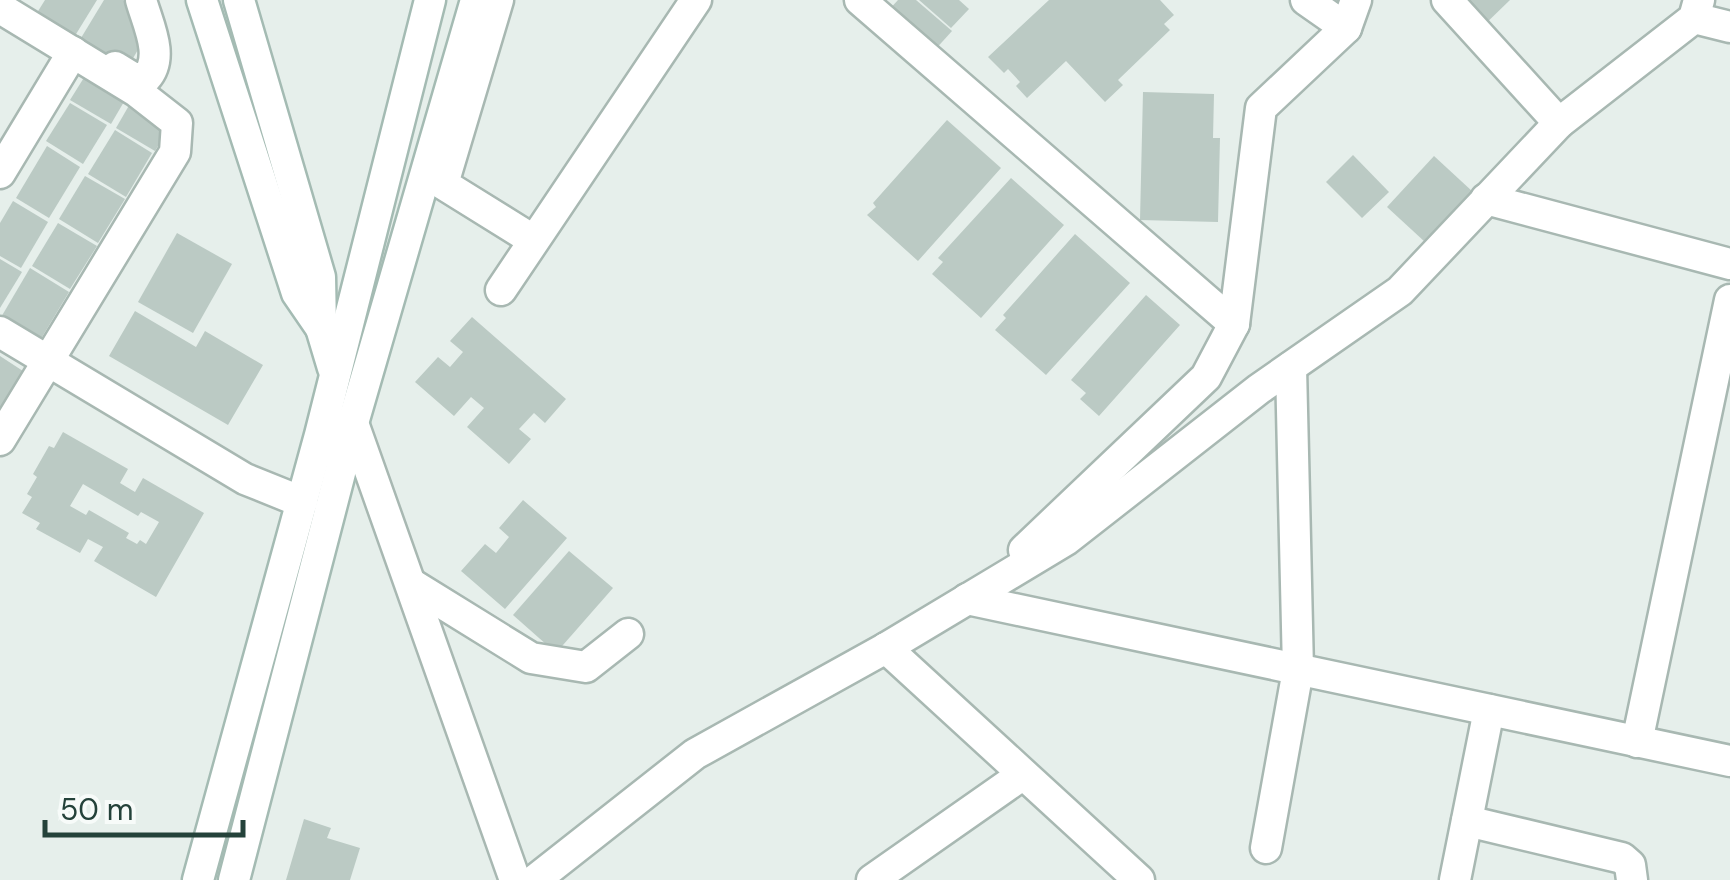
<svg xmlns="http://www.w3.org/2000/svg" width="1730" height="880" font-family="'DM Sans',sans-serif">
<rect width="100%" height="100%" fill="#e6efeb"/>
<g fill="#bbcac4" fill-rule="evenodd">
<polygon points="45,0 97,0 73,39 35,16"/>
<polygon points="104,0 123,0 132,7 147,34 128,67 81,38"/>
<polygon points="898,0 916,0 952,31 933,52 887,12"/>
<polygon points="919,0 959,0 969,9 951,28"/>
<polygon points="1049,0 1160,0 1174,15 1164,24 1170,30 1118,80 1123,85 1105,102 1066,61 1027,98 1016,86 1020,82 1008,69 1004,73 988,57"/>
<polygon points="1449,0 1510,0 1478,31"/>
<polygon points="85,76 125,100 111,124 70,100"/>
<polygon points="1143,92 1214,94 1213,138 1220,138 1218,222 1140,220"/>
<polygon points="131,102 170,126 155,151 116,128"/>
<polygon points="70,103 107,125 83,164 46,141"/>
<polygon points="947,120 1001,168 918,261 867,215 876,207 873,203"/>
<polygon points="115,130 152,153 126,197 88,174"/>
<polygon points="47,146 80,167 49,218 16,198"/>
<polygon points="1353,155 1389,192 1362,218 1326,182"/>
<polygon points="1434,156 1473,192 1425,242 1387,207"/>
<polygon points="85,176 125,199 98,243 59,219"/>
<polygon points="1011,178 1064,225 981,318 932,274 943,262 938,258"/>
<polygon points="13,201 48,222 21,268 0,256 0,223"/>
<polygon points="58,223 97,246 70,289 32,266"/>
<polygon points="177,233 232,264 193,333 138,302"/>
<polygon points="1075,234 1130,283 1046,375 995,330 1006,318 1003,315"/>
<polygon points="0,259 22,272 0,308"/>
<polygon points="30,268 69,292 36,347 0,319"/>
<polygon points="1146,295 1180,325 1099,416 1080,399 1086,393 1071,380"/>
<polygon points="135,311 196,347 205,331 263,365 228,425 109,356"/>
<polygon points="472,317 566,399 545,423 534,413 519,429 531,439 509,464 467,427 484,408 471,397 454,416 415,382 438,357 450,367 463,352 450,341"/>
<polygon points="0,356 26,373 0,413"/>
<path d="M63,432L128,469L120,483L135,492L143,478L204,513L156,597L94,561L103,547L88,539L80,553L36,529L40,523L22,513L32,497L27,494L37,477L33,474L49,446L54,448ZM83,484L138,516L141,512L159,522L146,544L140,540L137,544L126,538L129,533L89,510L86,515L70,506Z"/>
<polygon points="523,500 567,538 505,609 461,571 485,544 496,553 509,537 499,528"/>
<polygon points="569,551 613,588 556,653 513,615"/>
<polygon points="304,819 331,828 327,838 360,848 350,880 286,880"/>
</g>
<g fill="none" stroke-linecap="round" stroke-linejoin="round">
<defs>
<g id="street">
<polyline points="498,0 443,184 533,240"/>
<polyline points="860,0 1234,324"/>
<polyline points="1306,0 1346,28 1356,0"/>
<polyline points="1447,0 1559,123"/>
<polyline points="0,8 136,91 177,123 175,152 0,440"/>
<polyline points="1694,18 1730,27"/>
<path d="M115,67L133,78H146C165,57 148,25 141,0"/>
<polyline points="0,173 73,52"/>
<polyline points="1486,199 1730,264"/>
<polyline points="501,290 696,0"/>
<polyline points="0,332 245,479 302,502"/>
<polyline points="353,423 515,880"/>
<polyline points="1024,550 1206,377 1234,324 1261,108 1346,28"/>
<polyline points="413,585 531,658 586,667 628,634"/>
<polyline points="967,599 1730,761"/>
<polyline points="886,648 1139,880"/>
<polyline points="1637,742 1730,300"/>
<polyline points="1467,821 1622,858 1630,865 1632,880"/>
<polyline points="1266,848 1298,670 1291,367"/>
<polyline points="535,880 695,754 886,648 1066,540 1259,389 1400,291 1559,123 1694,18 1699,0"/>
<polyline points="872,880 1022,775"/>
<polyline points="1455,880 1489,710"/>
</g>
<g id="secondary">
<polyline points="202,0 297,293 321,328"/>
<polyline points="239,0 320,277 321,328 333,368"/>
<polyline points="198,880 320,435 430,0"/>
<polyline points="234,880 353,423 476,0"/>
</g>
</defs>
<use href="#street" stroke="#a8b8b2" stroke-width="35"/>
<use href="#secondary" stroke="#a4bbb3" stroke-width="35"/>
<use href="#street" stroke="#fff" stroke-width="30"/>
<use href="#secondary" stroke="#fff" stroke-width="30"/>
</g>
<path d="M45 820v15h198v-15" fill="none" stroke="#24423a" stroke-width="5"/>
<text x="60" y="820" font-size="30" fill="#24423a" stroke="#f7fbf9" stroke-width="8" paint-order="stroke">50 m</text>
</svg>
